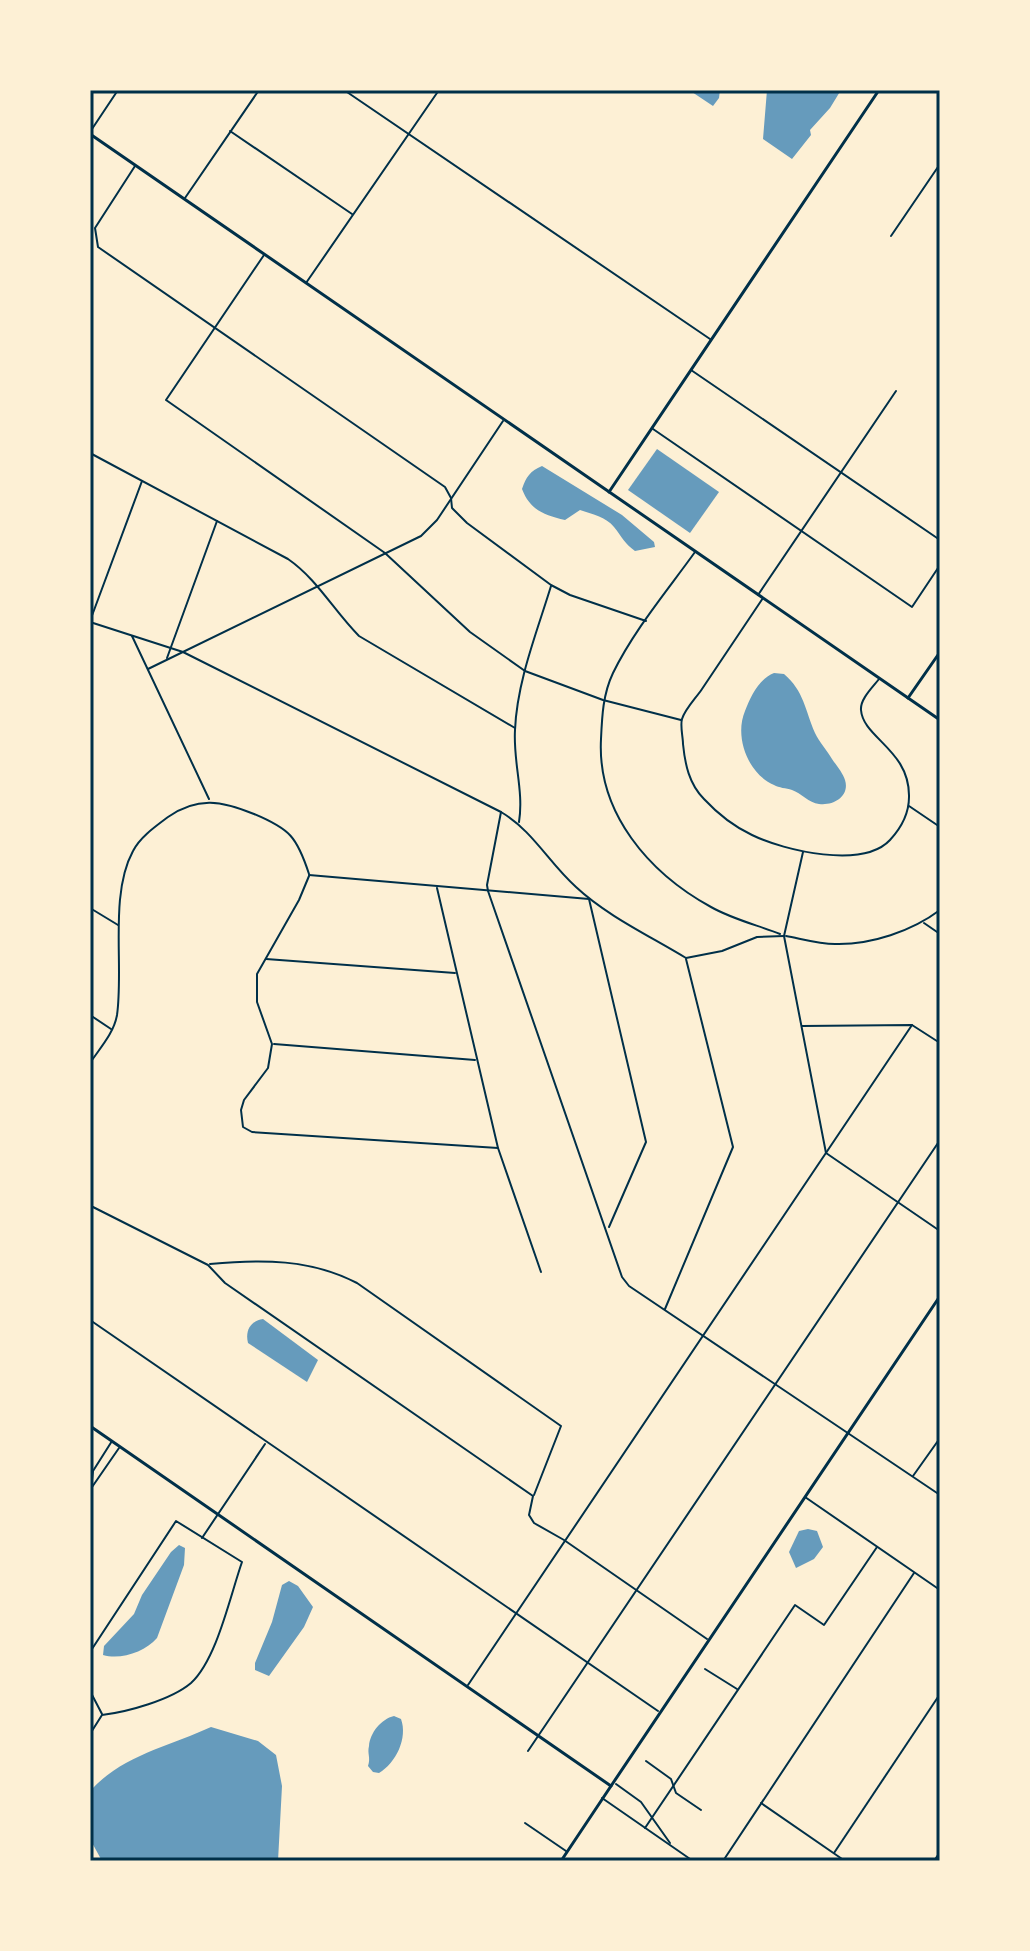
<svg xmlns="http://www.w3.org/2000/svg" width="1030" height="1951" font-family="Overpass,sans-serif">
<rect width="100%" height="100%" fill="#fdf0d5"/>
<g fill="#669bbc">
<polygon points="689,90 720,90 719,98 713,106"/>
<polygon points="767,90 841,90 830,108 810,130 811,135 792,159 763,139"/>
<polygon points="657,449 719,492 690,533 628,490"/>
<path d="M542,466L622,515L654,542L655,547L635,551C625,544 622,537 614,527C606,517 592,514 580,510L565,520C544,515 530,510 522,489C526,477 530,471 542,466Z"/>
<path d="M774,673L784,674C804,691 805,710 815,733C819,742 827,750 832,759C836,765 843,773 845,780C850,796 834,806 819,804C809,803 801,793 792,790C786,788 779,788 774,785C748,774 734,737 745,711C751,696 759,679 774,673Z"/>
<path d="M263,1319L318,1360L307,1382L248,1343C245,1331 250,1321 263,1319Z"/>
<polygon points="808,1529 817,1531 823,1547 814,1559 796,1568 789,1552 799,1531"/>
<path d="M179,1545L185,1548L184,1565L157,1638C145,1652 121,1660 103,1655L104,1646L134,1614L142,1595L171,1552Z"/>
<polygon points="289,1581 298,1586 313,1607 304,1627 269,1676 255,1670 255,1663 272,1622 282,1585"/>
<path d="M394,1716L401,1719C408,1738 396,1763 379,1773L373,1772L368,1766C371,1757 367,1754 369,1746C370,1733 381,1719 394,1716Z"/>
<path d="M211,1727L258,1741L276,1755L282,1786L278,1861H102L90,1839L91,1790C123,1755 170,1746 211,1727Z"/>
</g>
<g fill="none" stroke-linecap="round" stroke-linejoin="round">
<g stroke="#003049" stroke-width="2">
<polyline points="344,90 710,339"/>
<polyline points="230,131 352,214"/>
<polyline points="90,132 118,90"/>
<polyline points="135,166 95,228 98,247 445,487 451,498 452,508 467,523 551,585 570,595 646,621"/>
<polyline points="185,198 259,90"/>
<polyline points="891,236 940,164"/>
<polyline points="264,255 166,400 385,553 470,632 525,671 603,700 681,720"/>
<polyline points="306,283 439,90"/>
<polyline points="691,370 940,540"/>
<polyline points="653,429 912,607 940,565"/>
<path d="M90,453L288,559C317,579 334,611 359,636L515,728"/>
<path d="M695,552C667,591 634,630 613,673C603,694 602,716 601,739C597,813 649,873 711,907C732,919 757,925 780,934"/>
<polyline points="758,595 896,391"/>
<path d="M763,598C742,629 722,659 702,689C696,698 685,709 682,719C680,726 683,737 683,744C685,764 689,784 704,799C717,813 735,827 752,835C785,851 863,869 890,840C902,827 909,814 909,797C910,750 863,738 861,710C860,699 873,687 879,679"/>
<polyline points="90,621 142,481"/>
<path d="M90,622L183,652L501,812C533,831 549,863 576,887C607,916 650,936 686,958L722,951L757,937L784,936"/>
<polyline points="132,636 209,799"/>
<polyline points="167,658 217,521"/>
<polyline points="148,669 421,536 437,520 503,421"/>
<polyline points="909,806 940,827"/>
<polyline points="501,812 487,885 488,891 622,1277 629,1286 940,1495"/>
<path d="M519,822C524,791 513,762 515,730C517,681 537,632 551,586"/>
<polyline points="803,852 784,936 826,1153 940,1231"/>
<polyline points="309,875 589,899 646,1142 609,1227"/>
<polyline points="309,876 299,900 257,974 257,1002 272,1044 268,1068 244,1100 241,1110 243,1127 252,1132 498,1148"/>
<polyline points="437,888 498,1148 541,1272"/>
<polyline points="90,908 118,925"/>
<polyline points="924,923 940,934"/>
<path d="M786,936C802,939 819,944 835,944C871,945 912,931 940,910"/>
<polyline points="266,959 455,973"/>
<polyline points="90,1015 111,1029"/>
<polyline points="802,1026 912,1025 940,1043"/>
<polyline points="274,1044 475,1060"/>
<path d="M90,1063C100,1048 114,1033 117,1015C124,966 109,895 133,851C140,837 156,826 168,817C198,796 222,801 254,814C290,829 297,837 309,874"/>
<polyline points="90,1211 93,1207 208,1265 225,1283 533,1496 529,1515 534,1523 564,1540 707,1639"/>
<path d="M210,1264C261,1259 311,1259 357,1283L561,1426L534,1495"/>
<polyline points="665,1309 733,1147 686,959"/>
<polyline points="90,1320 658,1711"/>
<polyline points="913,1476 940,1438"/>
<polyline points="91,1489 93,1471 112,1441"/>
<polyline points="90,1490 119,1448"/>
<polyline points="805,1497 940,1590"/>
<polyline points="202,1538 265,1444"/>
<path d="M90,1652L176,1521L242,1562C230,1596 217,1659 191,1683C171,1700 127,1712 102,1715L90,1734"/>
<polyline points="705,1669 737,1689"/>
<polyline points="468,1685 912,1025"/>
<polyline points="90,1691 102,1714"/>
<polyline points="528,1751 940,1140"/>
<polyline points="646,1761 671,1779 676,1793 701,1810"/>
<polyline points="616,1784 641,1802 670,1843"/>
<polyline points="602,1798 693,1861"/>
<polyline points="761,1803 845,1861"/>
<polyline points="525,1823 566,1851"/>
<polyline points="645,1828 795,1605 824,1625 877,1547"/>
<polyline points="834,1853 940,1694"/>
<polyline points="723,1861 914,1573"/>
<polyline points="934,1861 940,1852"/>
</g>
<g stroke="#003049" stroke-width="3">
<polyline points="90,134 940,720"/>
<polyline points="609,492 879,90"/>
<polyline points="908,698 940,652"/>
<polyline points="611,1786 940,1296"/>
</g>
<polyline stroke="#003049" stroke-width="3" points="90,1426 611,1786 561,1861"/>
</g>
<rect width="1030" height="1951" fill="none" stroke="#fdf0d5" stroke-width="184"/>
<rect x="92" y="92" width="846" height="1767" fill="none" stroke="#003049" stroke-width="3"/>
</svg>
